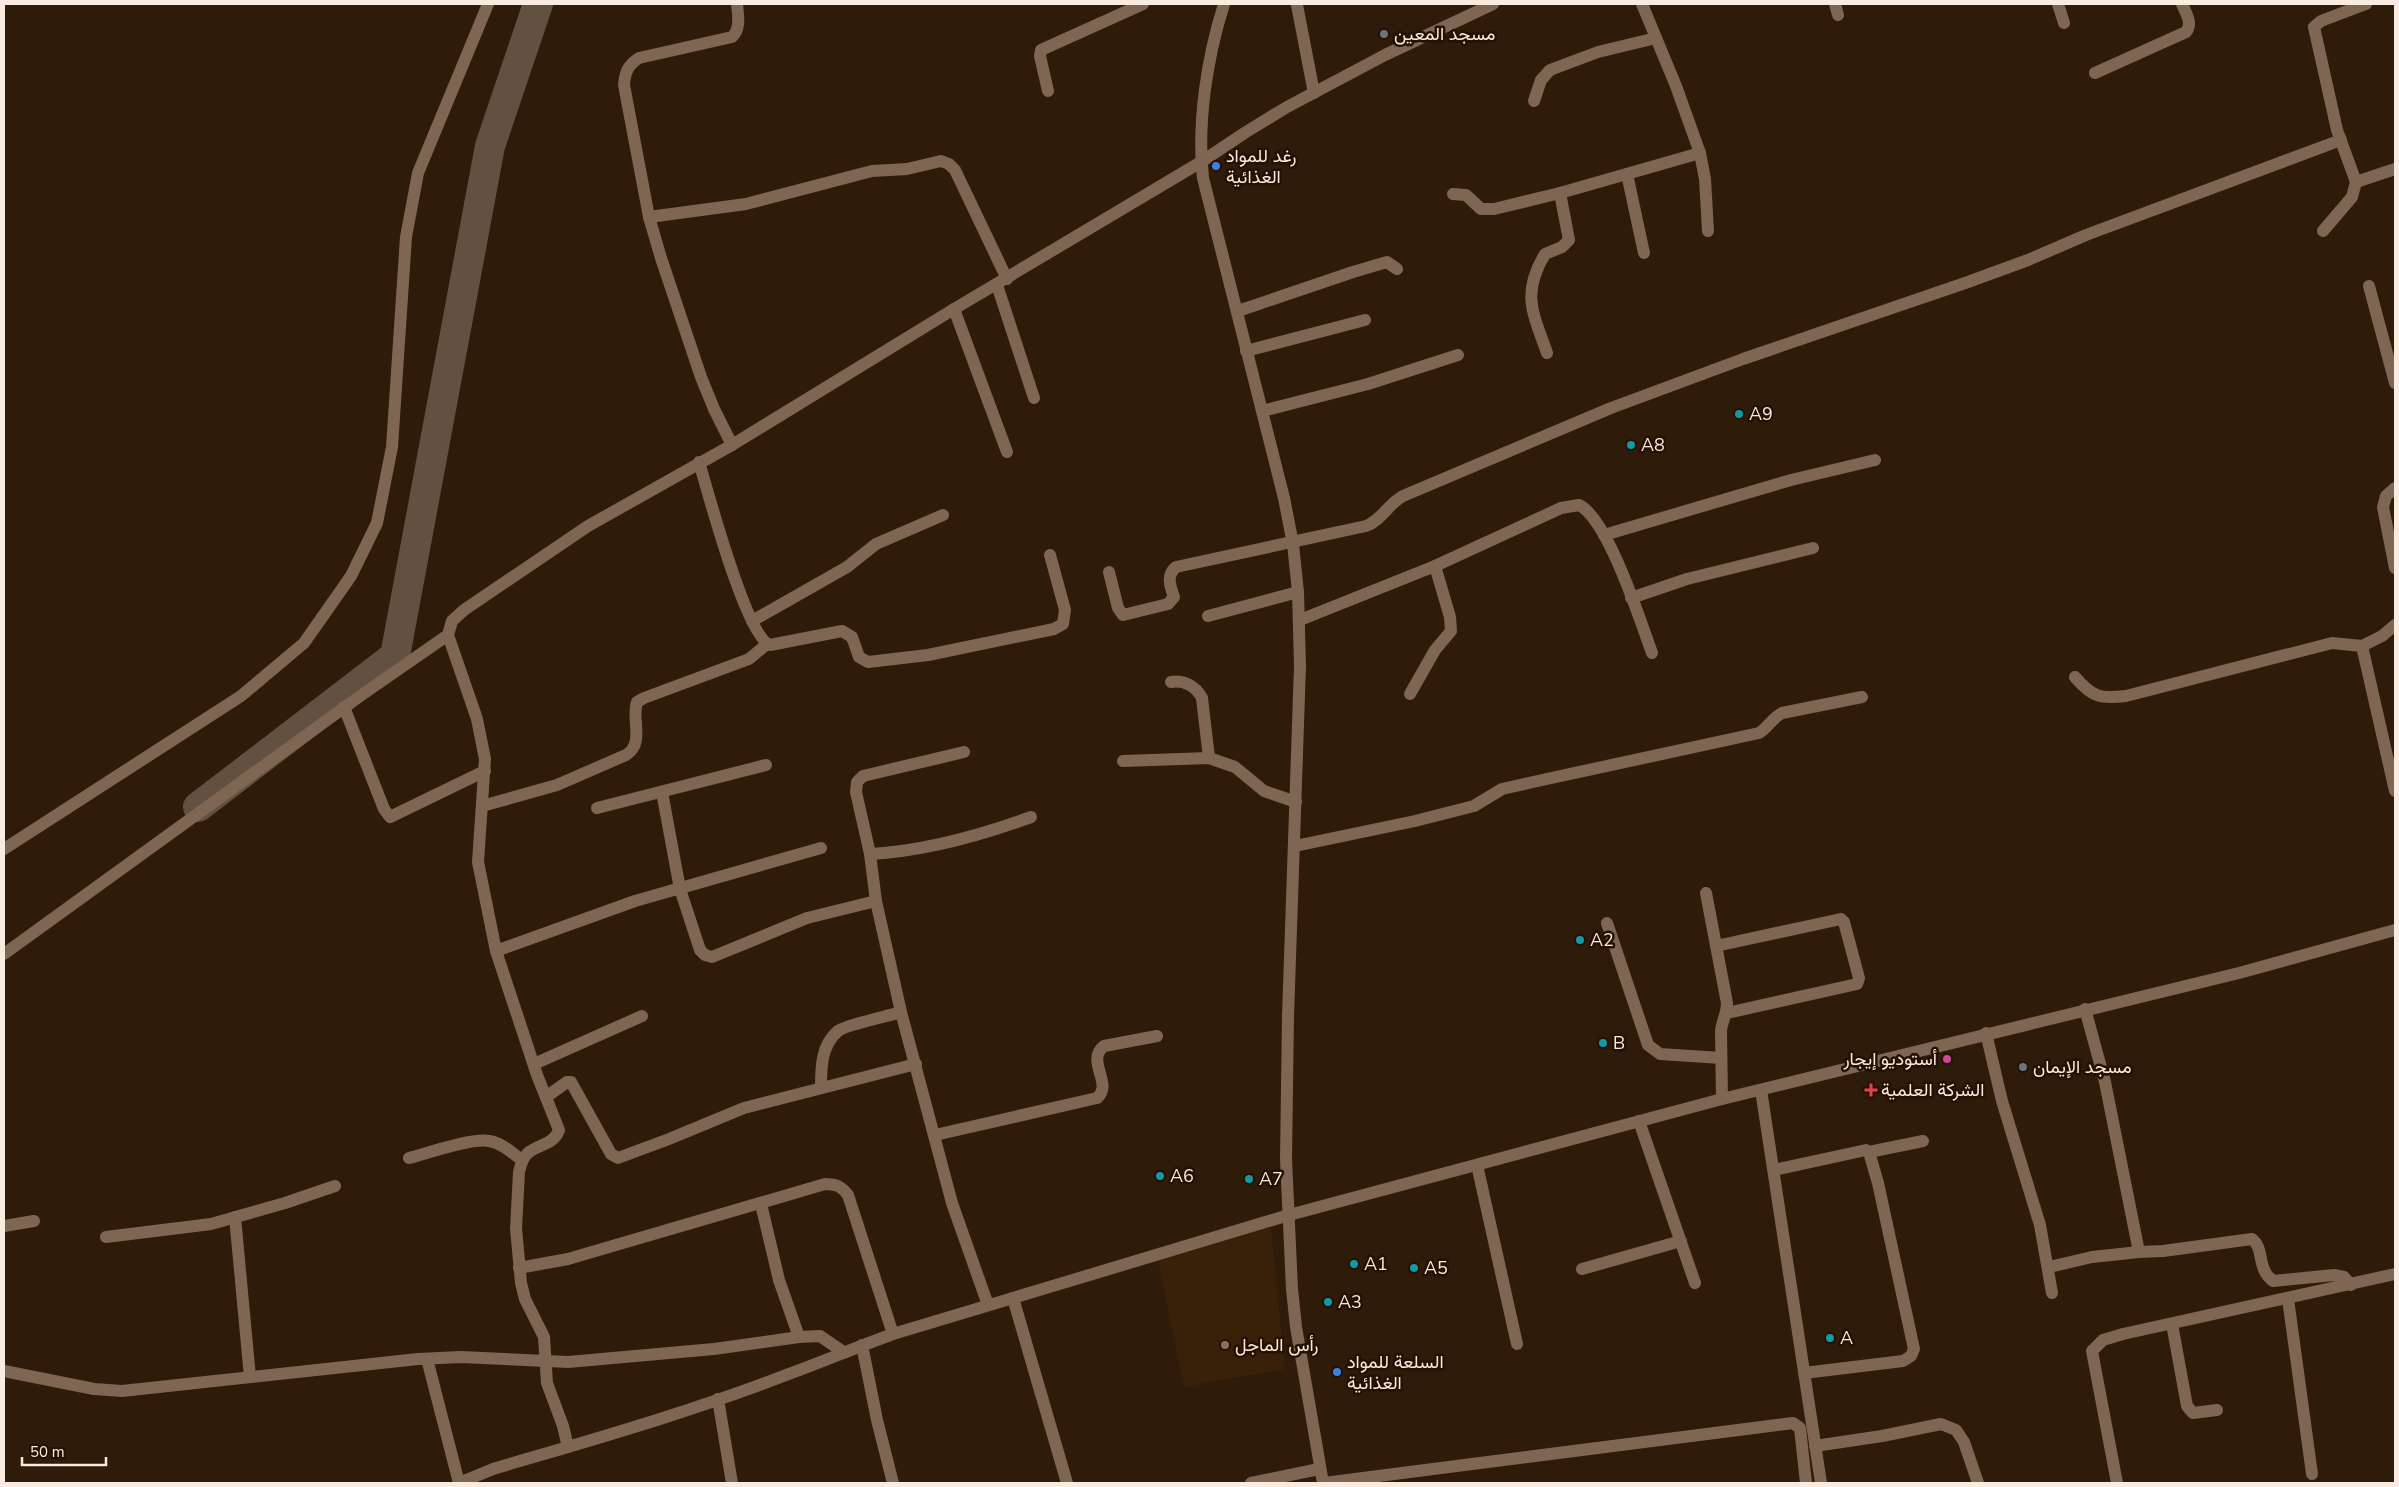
<svg xmlns="http://www.w3.org/2000/svg" width="2399" height="1487" font-family="'Nunito Sans',Vazirmatn,sans-serif">
<rect width="100%" height="100%" fill="#2e1b09"/>
<polygon fill="#392008" points="1271,1227 1285,1369 1184,1387 1158,1261"/>
<g fill="none" stroke-linecap="round" stroke-linejoin="round">
<polyline stroke="#625040" stroke-width="30" points="198,807 395,656 490,146 538,4"/>
<g stroke="#7e6653" stroke-width="12">
<path d="M1224,4C1207,58 1197,122 1203,178L1284,498L1293,544L1298,592L1300,666L1288,1016L1286,1159L1292,1289L1296,1327L1323,1483"/>
<polyline points="1642,4 1676,86 1700,153 1705,179 1708,231"/>
<polyline points="1835,4 1838,15"/>
<polyline points="2058,4 2064,23"/>
<polyline points="1297,5 1314,93"/>
<path d="M2095,73L2186,32C2193,24 2186,13 2182,4"/>
<polyline points="1048,91 1040,56 1041,50 1143,4"/>
<polyline points="1534,101 1541,80 1550,70 1598,52 1656,38"/>
<polyline points="1627,174 1644,253"/>
<polyline points="2356,182 2395,169"/>
<polyline points="1453,194 1466,195 1481,209 1494,209 1560,193 1700,153"/>
<polyline points="649,217 746,204 872,171 907,169 941,161 949,164 955,170 1007,279"/>
<polyline points="2323,231 2352,197 2356,182 2337,130 2314,27 2321,21 2366,4"/>
<polyline points="997,285 1034,398"/>
<polyline points="2369,286 2395,383"/>
<polyline points="954,309 1007,452"/>
<polyline points="1238,311 1353,272 1387,262 1397,269"/>
<polyline points="1246,351 1365,320"/>
<path d="M1547,353C1533,313 1521,294 1545,254L1562,247L1569,240L1560,193"/>
<polyline points="1262,411 1368,384 1458,355"/>
<path d="M732,445L714,409L701,377L661,258L649,217L624,85C625,72 628,65 639,58L732,37C741,29 738,15 737,4"/>
<path d="M699,462C708,492 746,636 770,645L842,631L852,637L859,657L868,662L928,655L1054,629L1063,624L1065,610L1050,555"/>
<polyline points="2395,488 2386,496 2383,507 2395,568"/>
<polyline points="1604,535 1791,480 1875,460"/>
<path d="M1109,572L1118,608L1123,615L1168,604L1174,597C1170,586 1166,575 1176,567L1366,526C1382,520 1388,504 1403,496L1611,408L1743,359L1968,282L2028,260L2086,235L2341,140"/>
<polyline points="1631,598 1687,579 1813,548"/>
<polyline points="1208,616 1298,592"/>
<path d="M1300,620L1435,566L1561,508L1579,505C1608,519 1640,620 1652,653"/>
<polyline points="752,621 847,567 876,544 943,515"/>
<polyline points="2362,646 2382,636 2395,625"/>
<path d="M2075,677C2092,697 2100,699 2126,696L2332,643L2362,646L2395,791"/>
<path d="M1171,682C1184,680 1196,686 1202,698L1209,758"/>
<polyline points="1410,694 1435,650 1451,631 1450,617 1435,566"/>
<polyline points="344,707 384,809 390,817 485,771"/>
<polyline points="964,752 863,776 857,782 856,792 870,854 876,901 901,1012 952,1203 988,1305"/>
<polyline points="1123,761 1209,758 1235,767 1264,791 1296,802"/>
<polyline points="662,792 680,889 700,950 705,955 712,957 807,918 876,901"/>
<path d="M482,806L557,785L626,755C645,743 631,720 637,702L644,698L749,659L767,644"/>
<polyline points="597,808 766,765"/>
<path d="M1295,846L1415,821L1474,806L1502,789L1533,782L1759,733C1768,728 1772,718 1782,713L1862,697"/>
<polyline points="4,849 241,696 304,643 351,576 377,523 392,447 406,237 418,173 488,4"/>
<path d="M870,854C926,851 979,836 1031,817"/>
<path d="M1706,893L1727,1003C1727,1014 1722,1021 1721,1031L1722,1099"/>
<polyline points="1607,923 1648,1045 1660,1054 1721,1058"/>
<polyline points="1716,946 1841,919 1844,922 1859,978 1857,984 1727,1013"/>
<polyline points="496,951 635,901 821,848"/>
<polyline points="4,954 363,694 448,635"/>
<path d="M2085,1009L2105,1082L2139,1252L2163,1251L2252,1239C2265,1249 2256,1268 2273,1281L2334,1275L2344,1277L2351,1285"/>
<polyline points="1986,1033 2002,1101 2040,1225 2052,1293"/>
<polyline points="534,1064 642,1016"/>
<path d="M821,1088C821,1068 821,1045 838,1031C845,1025 889,1016 901,1012"/>
<polyline points="1761,1090 1821,1483"/>
<polyline points="546,1097 567,1082 571,1082 611,1154 618,1158 669,1139 744,1108 916,1064"/>
<polyline points="1639,1121 1695,1283"/>
<path d="M935,1135L1097,1098C1114,1084 1085,1061 1104,1046L1157,1036"/>
<polyline points="1869,1152 1923,1141"/>
<path d="M409,1158C428,1153 471,1138 489,1141C502,1143 512,1153 522,1160"/>
<polyline points="1477,1165 1517,1344"/>
<polyline points="1774,1170 1866,1150 1869,1152 1878,1183 1914,1349 1911,1356 1903,1361 1804,1373"/>
<polyline points="761,1204 779,1280 799,1337"/>
<polyline points="235,1217 250,1377"/>
<polyline points="4,1226 34,1221"/>
<polyline points="106,1237 211,1224 285,1203 335,1186"/>
<polyline points="2049,1267 2092,1257 2139,1252"/>
<path d="M519,1268L568,1259L825,1184C836,1184 841,1186 848,1195L893,1334"/>
<polyline points="1582,1269 1681,1241"/>
<polyline points="1013,1298 1067,1483"/>
<polyline points="2288,1299 2312,1474"/>
<polyline points="2172,1324 2187,1406 2193,1413 2217,1410"/>
<polyline points="862,1345 877,1420 893,1483"/>
<path d="M427,1359L459,1483L493,1469C591,1440 691,1412 786,1375C822,1362 857,1347 893,1334L1289,1215L1722,1099L2239,973L2395,930"/>
<polyline points="4,1371 94,1389 122,1391 418,1359 461,1357 568,1362 714,1349 799,1337 820,1336 842,1351"/>
<polyline points="718,1399 732,1483"/>
<polyline points="1815,1446 1882,1436 1941,1424 1956,1430 1964,1442 1978,1483"/>
<path d="M568,1447L563,1426L547,1383L544,1337L525,1299L521,1283L516,1228L519,1172C521,1165 522,1158 528,1153C538,1144 554,1145 559,1130L537,1075L496,951L478,862L485,759L477,719L448,635L452,621L464,610L588,526L732,445L954,309L1201,162L1246,132L1287,107L1385,55L1493,4"/>
<polyline points="1251,1483 1319,1469"/>
<polyline points="1324,1483 1793,1423 1800,1428 1806,1483"/>
<polyline points="2117,1483 2092,1351 2103,1340 2123,1334 2395,1274"/>
</g>
</g>
<g fill="#6b7280" stroke="#241102" stroke-width="2">
<circle cx="1384" cy="34" r="5"/>
<circle cx="2023" cy="1067" r="5"/>
</g>
<g fill="#3f7fe0" stroke="#241102" stroke-width="2">
<circle cx="1216" cy="166" r="5"/>
<circle cx="1337" cy="1372" r="5"/>
</g>
<g fill="#0f9aa8" stroke="#241102" stroke-width="2">
<circle cx="1739" cy="414" r="5"/>
<circle cx="1631" cy="445" r="5"/>
<circle cx="1580" cy="940" r="5"/>
<circle cx="1603" cy="1043" r="5"/>
<circle cx="1160" cy="1176" r="5"/>
<circle cx="1249" cy="1179" r="5"/>
<circle cx="1354" cy="1264" r="5"/>
<circle cx="1414" cy="1268" r="5"/>
<circle cx="1328" cy="1302" r="5"/>
<circle cx="1830" cy="1338" r="5"/>
</g>
<circle fill="#d1479c" stroke="#241102" stroke-width="2" cx="1947" cy="1059" r="5"/>
<path fill="#e0444e" stroke="#241102" stroke-width="2" d="M1868.5 1082.5h5v5h5v5h-5v5h-5v-5h-5v-5h5z"/>
<circle fill="#8d6e63" stroke="#241102" stroke-width="2" cx="1225" cy="1345" r="5"/>
<g text-anchor="middle" stroke-width="5" stroke-linejoin="round" paint-order="stroke">
<g font-size="18" fill="#f9ebe0" stroke="#241102" text-anchor="start">
<text x="1394" y="40">مسجد المعين</text>
<text x="1226" y="162">رغد للمواد<tspan x="1226" dy="21">الغذائية</tspan></text>
<text x="1749" y="420">A9</text>
<text x="1641" y="451">A8</text>
<text x="1590" y="946">A2</text>
<text x="1613" y="1049">B</text>
<text x="1937" y="1065" text-anchor="end">أستوديو إيجار</text>
<text x="2033" y="1073">مسجد الإيمان</text>
<text x="1881" y="1096">الشركة العلمية</text>
<text x="1170" y="1182">A6</text>
<text x="1259" y="1185">A7</text>
<text x="1364" y="1270">A1</text>
<text x="1424" y="1274">A5</text>
<text x="1338" y="1308">A3</text>
<text x="1840" y="1344">A</text>
<text x="1235" y="1351">رأس الماجل</text>
<text x="1347" y="1368">السلعة للمواد<tspan x="1347" dy="21">الغذائية</tspan></text>
</g>
</g>
<rect width="2399" height="1487" fill="none" stroke="#f9ebe0" stroke-width="10"/>
<path d="M22 1457v8h84v-8" fill="none" stroke="#f9ebe0" stroke-width="2.5"/>
<text x="30" y="1457" font-size="15" fill="#f9ebe0" stroke="#241102" stroke-width="4" paint-order="stroke">50 m</text>
</svg>
